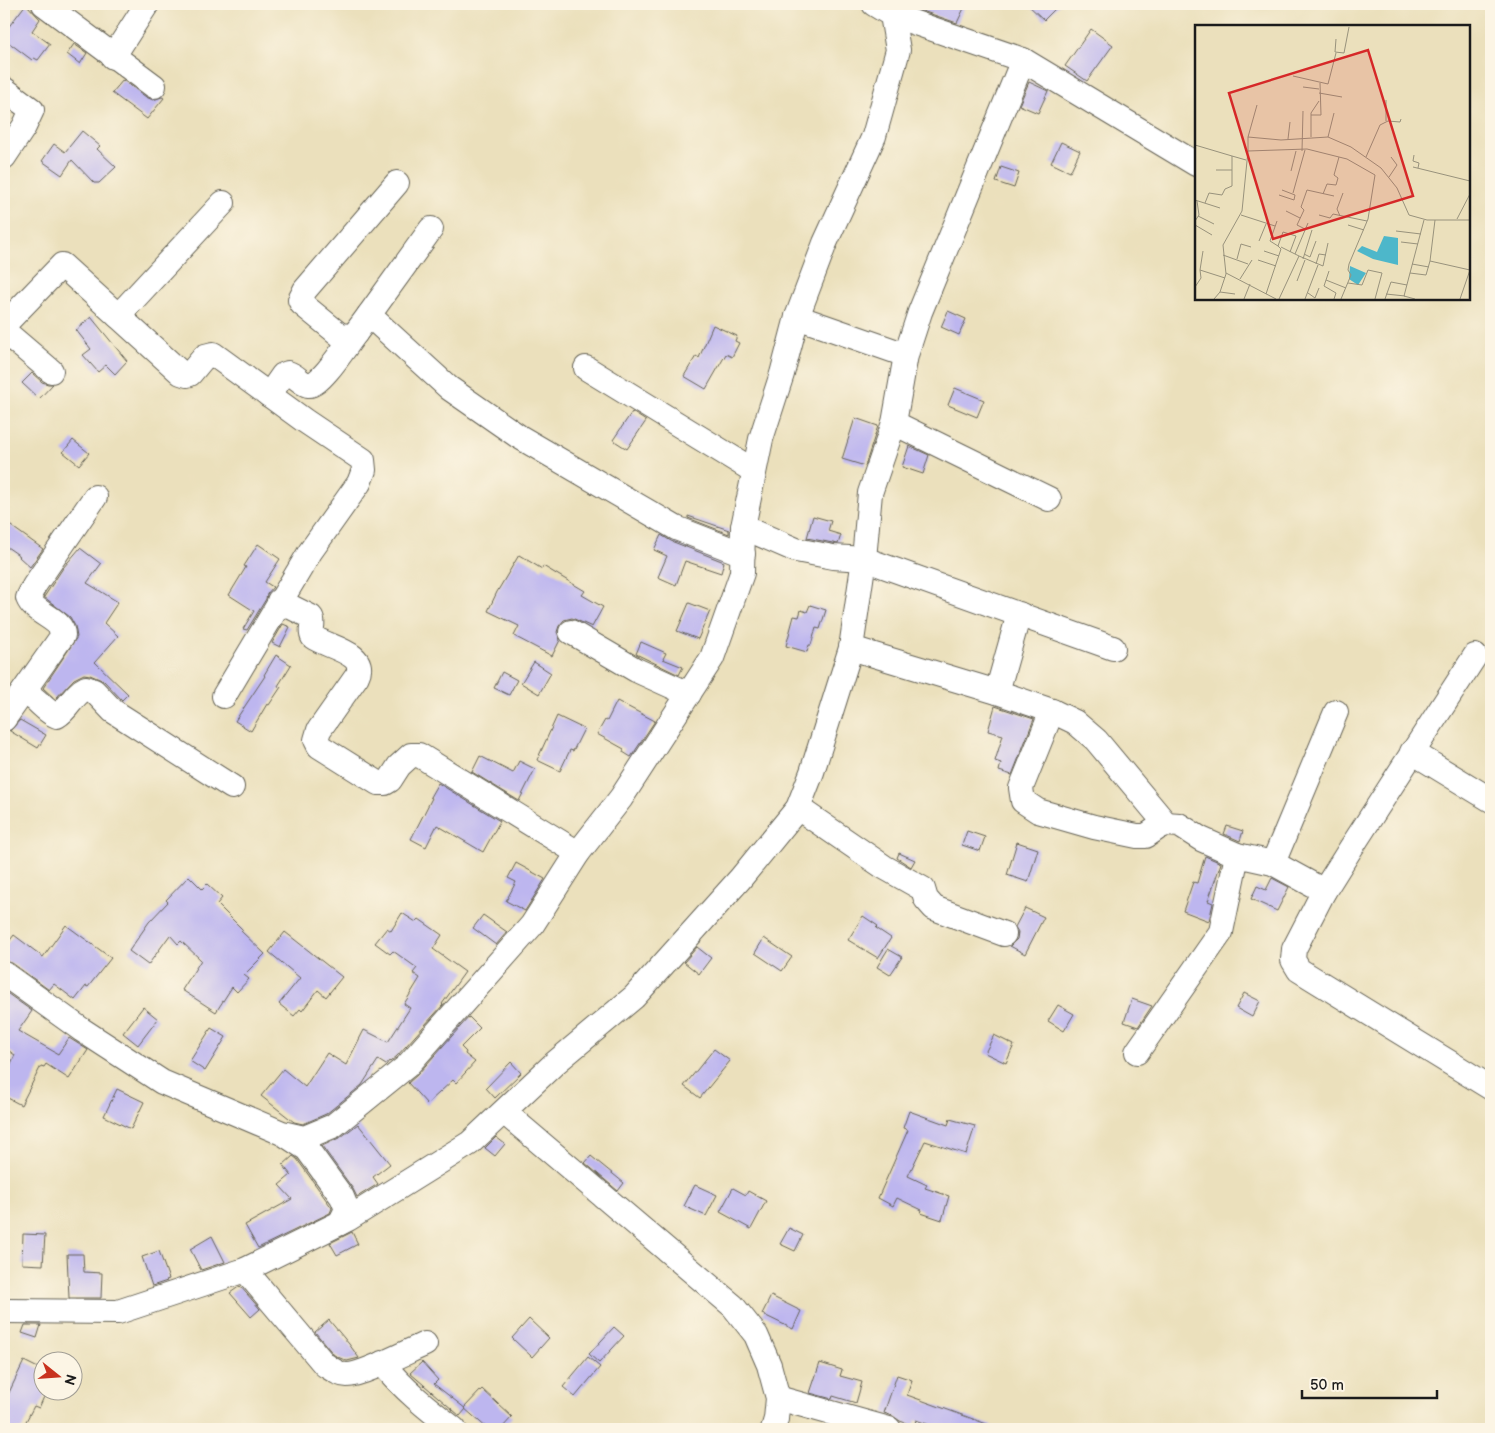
<svg xmlns="http://www.w3.org/2000/svg" width="1495" height="1433" font-family="'Balsamiq Sans',sans-serif">
<rect width="100%" height="100%" fill="#fcf5e5"/>
<filter id="ink" filterUnits="userSpaceOnUse"><feTurbulence type="fractalNoise" baseFrequency=".02" numOctaves="2"/><feDisplacementMap in="SourceGraphic" scale="10" xChannelSelector="R" yChannelSelector="G"/><feConvolveMatrix kernelMatrix="1 2 1 2 8 2 1 2 1" color-interpolation-filters="sRGB"/></filter>
<filter id="wash" filterUnits="userSpaceOnUse"><feTurbulence type="fractalNoise" baseFrequency=".0096" numOctaves="4" result="noise"/><feDisplacementMap in="SourceGraphic" scale="20" xChannelSelector="R" yChannelSelector="G"/><feGaussianBlur stdDeviation="1.12" result="paint"/><feColorMatrix in="noise" values="0 0 0 0 0 0 0 0 0 0 0 0 0 0 0 0 0 1.4 0 .05"/><feComposite in="paint" operator="in"/></filter>
<g filter="url(#wash)">
<rect width="100%" height="100%" fill="#ebe0bc"/>
<g id="blocks">
<g fill="#bdb6ef">
<polygon points="26,4 40,19 32,31 50,44 38,60 34,58 32,60 4,39 4,33"/>
<polygon points="902,4 966,4 957,23"/>
<polygon points="1027,4 1060,4 1044,20"/>
<polygon points="1091,29 1113,45 1087,81 1065,66"/>
<polygon points="74,44 87,53 80,64 67,54"/>
<polygon points="123,80 146,97 153,100 162,97 164,98 147,119 112,93"/>
<polygon points="1029,82 1048,91 1038,113 1019,105"/>
<polygon points="82,131 100,146 97,149 116,167 99,183 94,183 72,160 62,175 42,161 54,144 65,152"/>
<polygon points="1061,142 1080,151 1070,172 1051,163"/>
<polygon points="1001,167 1019,173 1014,188 996,182"/>
<polygon points="948,311 966,319 959,335 941,327"/>
<polygon points="91,317 127,361 115,374 106,365 98,372 83,355 91,349 76,330"/>
<polygon points="713,325 737,336 735,341 739,343 732,357 726,354 706,389 684,376 696,356 699,358"/>
<polygon points="32,373 42,382 48,384 53,384 39,399 22,383"/>
<polygon points="955,388 984,400 977,417 948,405"/>
<polygon points="632,412 646,421 627,449 613,440"/>
<polygon points="855,418 878,426 865,466 842,459"/>
<polygon points="73,440 89,453 79,465 63,452"/>
<polygon points="909,446 929,455 923,474 902,467"/>
<polygon points="688,516 729,530 729,534 688,518"/>
<polygon points="813,516 831,521 828,531 841,535 838,544 807,538"/>
<polygon points="4,521 43,549 30,567 19,557 20,556 4,545"/>
<polygon points="661,535 671,541 724,562 721,573 685,561 676,585 658,577 667,556 654,550"/>
<polygon points="258,544 280,559 265,582 273,587 267,594 266,599 247,630 243,629 254,611 229,595 246,567 244,566"/>
<polygon points="80,548 101,564 87,583 118,602 104,623 118,636 95,662 128,694 122,700 104,681 90,675 84,674 74,679 55,699 43,688 77,637 75,626 70,617 44,597 63,568"/>
<polygon points="519,555 542,569 543,566 585,591 582,595 603,607 592,627 572,618 564,620 559,626 557,632 560,640 552,656 514,636 519,626 488,611 497,592"/>
<polygon points="689,603 710,611 698,639 677,631"/>
<polygon points="810,605 826,610 820,629 816,628 811,645 809,645 807,652 786,646 794,616 799,617 801,610 807,612"/>
<polygon points="283,624 290,627 280,647 272,643"/>
<polygon points="641,642 666,653 663,659 683,667 679,675 636,654"/>
<polygon points="276,655 291,665 278,686 281,687 269,705 267,704 251,731 235,721 265,676 264,675"/>
<polygon points="534,662 551,673 539,694 521,683"/>
<polygon points="502,672 517,680 509,695 494,688"/>
<polygon points="617,701 655,721 631,757 623,752 624,749 597,734 605,720 607,721"/>
<polygon points="995,706 1034,719 1012,775 999,771 1001,763 995,761 1003,735 988,731"/>
<polygon points="557,716 584,729 573,751 570,750 560,771 537,760"/>
<polygon points="20,720 46,735 38,748 10,731"/>
<polygon points="480,756 513,773 519,761 535,769 519,801 472,772"/>
<polygon points="438,783 500,821 483,852 437,825 426,847 411,839 432,798 430,797"/>
<polygon points="1227,826 1243,831 1240,841 1224,834"/>
<polygon points="967,831 985,837 980,851 962,845"/>
<polygon points="1017,842 1038,849 1028,882 1007,875"/>
<polygon points="899,853 915,860 911,867 897,858"/>
<polygon points="1205,856 1221,863 1208,901 1213,903 1209,921 1183,911 1193,882 1197,883"/>
<polygon points="516,863 545,879 525,911 506,901 516,882 508,878"/>
<polygon points="189,876 202,889 207,884 222,898 217,904 243,930 241,931 265,954 244,975 249,979 237,992 232,987 216,1012 182,990 201,960 181,941 178,944 170,935 148,965 129,951 149,922 168,902 166,900"/>
<polygon points="1272,878 1289,887 1277,911 1251,899 1257,886 1266,890"/>
<polygon points="1025,908 1044,917 1025,954 1010,946 1017,939 1018,932 1015,927"/>
<polygon points="402,913 416,922 419,919 442,935 433,949 465,972 442,1004 443,1005 397,1056 390,1062 389,1061 386,1065 378,1060 362,1085 326,1114 303,1124 294,1122 261,1096 283,1069 305,1087 327,1053 346,1065 364,1030 388,1042 410,1008 404,1004 420,978 413,973 417,968 393,951 390,954 375,943 387,928 391,931"/>
<polygon points="483,915 507,932 496,945 473,928"/>
<polygon points="863,916 878,926 876,928 891,938 878,958 848,940"/>
<polygon points="66,925 111,958 88,987 86,986 75,1000 54,984 49,990 12,963 4,961 4,948 14,935 43,957"/>
<polygon points="285,932 342,977 326,997 318,990 302,1011 300,1009 294,1016 279,1004 300,978 269,952"/>
<polygon points="764,938 792,957 782,971 755,953"/>
<polygon points="697,947 711,958 699,974 684,962"/>
<polygon points="888,949 902,957 890,975 877,967"/>
<polygon points="4,991 32,1011 18,1031 58,1054 69,1038 88,1050 69,1079 46,1064 44,1067 41,1066 21,1105 4,1096 4,1078 15,1055 6,1049 4,1052"/>
<polygon points="1244,993 1260,1001 1252,1017 1236,1008"/>
<polygon points="1132,999 1152,1006 1138,1027 1124,1022"/>
<polygon points="1058,1005 1074,1014 1064,1031 1048,1021"/>
<polygon points="143,1007 158,1019 138,1045 123,1033"/>
<polygon points="469,1017 480,1028 461,1047 466,1052 465,1054 475,1062 456,1083 453,1080 427,1104 408,1083 417,1075"/>
<polygon points="211,1028 226,1037 205,1071 190,1061"/>
<polygon points="994,1035 1014,1045 1006,1063 985,1053"/>
<polygon points="714,1049 730,1061 700,1098 684,1086"/>
<polygon points="511,1062 521,1073 495,1098 486,1088"/>
<polygon points="117,1089 144,1102 131,1129 104,1116"/>
<polygon points="909,1111 948,1125 950,1119 975,1126 966,1154 925,1141 908,1176 927,1185 925,1188 949,1196 942,1220 921,1213 922,1210 897,1198 893,1206 878,1198 908,1130 903,1128"/>
<polygon points="358,1124 390,1164 373,1177 378,1184 357,1197 353,1189 322,1146 341,1137"/>
<polygon points="496,1137 505,1144 495,1156 485,1148"/>
<polygon points="293,1156 297,1159 332,1208 330,1213 258,1248 245,1225 292,1199 279,1185 291,1175 283,1165"/>
<polygon points="591,1156 624,1183 618,1191 585,1163"/>
<polygon points="695,1185 717,1195 706,1216 684,1206"/>
<polygon points="733,1188 746,1195 748,1191 766,1201 751,1229 720,1212"/>
<polygon points="789,1228 803,1235 795,1251 780,1244"/>
<polygon points="352,1232 358,1244 337,1255 330,1243"/>
<polygon points="23,1234 45,1235 43,1265 22,1264"/>
<polygon points="212,1236 225,1262 201,1270 190,1249"/>
<polygon points="159,1251 169,1279 166,1280 167,1281 152,1286 142,1257"/>
<polygon points="67,1254 83,1254 84,1272 102,1273 101,1298 69,1298"/>
<polygon points="240,1286 260,1309 251,1317 230,1293"/>
<polygon points="771,1296 801,1311 793,1329 762,1314"/>
<polygon points="529,1319 549,1338 532,1357 512,1338"/>
<polygon points="329,1320 349,1344 359,1358 347,1361 340,1358 334,1355 315,1332"/>
<polygon points="25,1325 41,1325 37,1338 22,1333"/>
<polygon points="614,1327 624,1336 599,1363 589,1354"/>
<polygon points="588,1357 600,1367 575,1397 563,1387"/>
<polygon points="24,1361 42,1370 42,1390 47,1390 39,1408 34,1406 22,1429 4,1429 4,1403"/>
<polygon points="422,1362 438,1380 434,1384 466,1409 460,1416 410,1373"/>
<polygon points="820,1363 842,1370 840,1376 862,1382 856,1403 833,1396 832,1399 810,1393"/>
<polygon points="897,1375 912,1380 907,1395 995,1427 995,1429 941,1429 916,1420 914,1426 900,1421 893,1416 884,1413"/>
<polygon points="482,1389 512,1417 501,1429 488,1429 464,1408"/>
</g>
</g>
</g>
<g filter="url(#ink)">
<use href="#blocks" fill-opacity="0" stroke="#646154" stroke-width="1"/>
<g fill="none" stroke-linecap="round" stroke-linejoin="round">
<defs>
<g id="minor">
<polyline points="44,4 154,86"/>
<polyline points="113,57 147,4"/>
<polyline points="1023,60 1196,164"/>
<polyline points="4,89 32,110 24,127 4,157"/>
<polyline points="397,183 305,290 300,300 302,304 340,335 350,336 355,334 369,315 431,229"/>
<polyline points="369,315 449,388 518,436 676,528 743,554"/>
<polyline points="118,316 223,203"/>
<polyline points="797,317 906,355"/>
<polyline points="4,325 62,265 181,373 187,375 190,374 205,356 213,354 305,421 363,460 364,470 359,483 310,552 224,696"/>
<polyline points="4,331 51,371"/>
<polyline points="586,368 754,471"/>
<path d="M269,395L283,375L288,373C296,375 300,383 308,385C320,387 347,344 355,334"/>
<polyline points="894,423 1049,499"/>
<polyline points="743,527 796,550 833,557 864,559 1113,648"/>
<path d="M279,601L311,617C315,624 309,630 313,637C327,647 369,653 357,676L319,730L316,740L319,746L378,783H385L390,780L399,766L411,755H419L578,853"/>
<polyline points="571,632 636,670 689,694"/>
<polyline points="851,648 997,692 1052,711 1075,722 1096,740 1166,824"/>
<polyline points="1475,656 1351,848 1324,891 1294,949 1293,960 1299,970 1491,1088"/>
<polyline points="997,692 1019,614"/>
<path d="M23,693C38,697 42,710 57,716C69,709 73,694 86,688L94,691L113,711L232,787"/>
<polyline points="1052,711 1021,788 1023,801 1038,811 1094,827 1137,836 1146,836 1159,827 1166,824 1179,825 1201,839 1237,855 1273,863 1324,891"/>
<path d="M4,719L63,635C63,619 34,614 28,598L34,586L95,497"/>
<polyline points="1412,752 1491,800"/>
<polyline points="798,808 884,867 923,889 926,899 934,908 1004,934"/>
<polyline points="1273,863 1336,712"/>
<polyline points="4,974 82,1030 162,1082 282,1133 304,1138 333,1126 407,1066 532,925 578,853 621,798 712,658 742,573 743,527 761,439 782,374 797,317 825,243 874,136 898,50 892,15 874,4"/>
<polyline points="1137,1052 1221,932 1237,855"/>
<polyline points="504,1112 733,1306 756,1335 769,1365 778,1398 776,1419 773,1429"/>
<polyline points="284,1134 307,1149 342,1197 347,1209 340,1223"/>
<path d="M245,1270L325,1365C332,1369 339,1375 347,1375C363,1375 408,1351 425,1344"/>
<polyline points="4,1311 118,1312 245,1270 348,1219 470,1143 555,1063 634,997 740,879 798,808 812,772 851,648 864,559 870,493 894,423 906,355 920,312 1023,60 892,15"/>
<path d="M382,1363C403,1389 428,1409 454,1429"/>
<polyline points="778,1398 889,1429"/>
</g>
</defs>
<use href="#minor" stroke="#646154" stroke-width="26"/>
<use href="#minor" stroke="#fff" stroke-width="24"/>
</g>
</g>
<g transform="translate(1195 25)">
<rect width="275" height="275" fill="#ebe0bc"/>
<path d="M189,211L203,213V240L178,234L162,226L167,221L182,227ZM155,241L171,248L163,260L154,254Z" fill="#4db7ca"/>
<path fill="none" stroke="#98927c" stroke-width="1" d="M141,14L140,27L149,28L154,2M98,51L133,59L141,28M108,62L124,64M124,68L147,72M191,75V96M116,90H126L125,58M53,112L62,80M116,112V88L124,76M133,112L139,88M93,114L95,97M0,120L37,131M53,126V112L86,115L133,112L156,122L186,143L202,163L214,190L232,195H275M107,126L108,86M219,130L218,136L224,138L223,143M171,132L185,100L193,96L205,97L206,94M218,142L275,156M21,145H37M96,146L101,126M194,152L202,140L196,132M98,168L110,125M128,169L132,159L141,160L143,153L139,150L144,132M84,170L99,175L100,170L87,165M0,175L25,183M10,178L14,168L27,170L30,164L37,161V131L51,135M91,186L105,193M46,190L80,201M124,190L135,193L138,189L172,196M3,191L19,199M145,191L142,184L148,168M262,194L275,169M0,196L4,190L2,176M82,196L75,216L83,221M0,200L17,210M153,200L169,205M110,204L102,200L109,185L106,182L112,165L139,171M201,206L226,209M64,216L71,199M206,217L223,219M8,226L5,245L30,253M69,226L84,231M100,229L113,198M109,229L115,232L121,216M28,230L53,239M104,231L128,241L133,218M42,234L46,219L56,222M108,234L117,205M63,235L81,241M235,236L240,195M121,239L124,229L131,230M217,239L234,242M134,246L129,261L141,268L139,274M31,248L81,274M215,248L229,195M45,254L57,235M131,255L151,263M102,256L110,235M153,258L167,260L173,245L187,248L180,274M0,262L6,253L5,245M25,267L40,269M113,268L120,273L124,263M71,269L86,224L83,221L88,207L101,211L95,227M191,269L210,271M19,274L25,267L31,249L28,220L47,186L53,126L112,124L152,134L180,150L173,194L154,239L153,245L156,250L146,274M49,274L55,259M84,274L104,231L86,222M110,274L123,240M190,274L196,257L212,260M220,274L209,271L215,248L231,250L235,236L275,245M265,274L275,245"/>
<path fill="#d62828" fill-opacity="0.15" stroke="#d62828" stroke-width="2.5" d="M173,25L218,171L78,214L34,68Z"/>
<rect width="275" height="275" fill="none" stroke="#1c1c1c" stroke-width="2.5"/>
</g>
<rect width="1495" height="1433" fill="none" stroke="#fcf5e5" stroke-width="20"/>
<g transform="translate(58 1376) rotate(107)"><circle r="24" fill="#fcf5e5" stroke="#a29e95"/>
<path d="M0-4L9 19L0 12L-9 19Z" fill="#c8321e"/>
<text y="-8" font-size="14" font-weight="bold" text-anchor="middle" fill="#1c1c1c">N</text>
</g>
<path d="M1302 1390v8h135v-8" fill="none" stroke="#1c1c1c" stroke-width="2.5"/>
<text x="1310" y="1390" font-size="15" fill="#1c1c1c" stroke="#fcf5e5" stroke-width="4" paint-order="stroke">50 m</text>
</svg>
